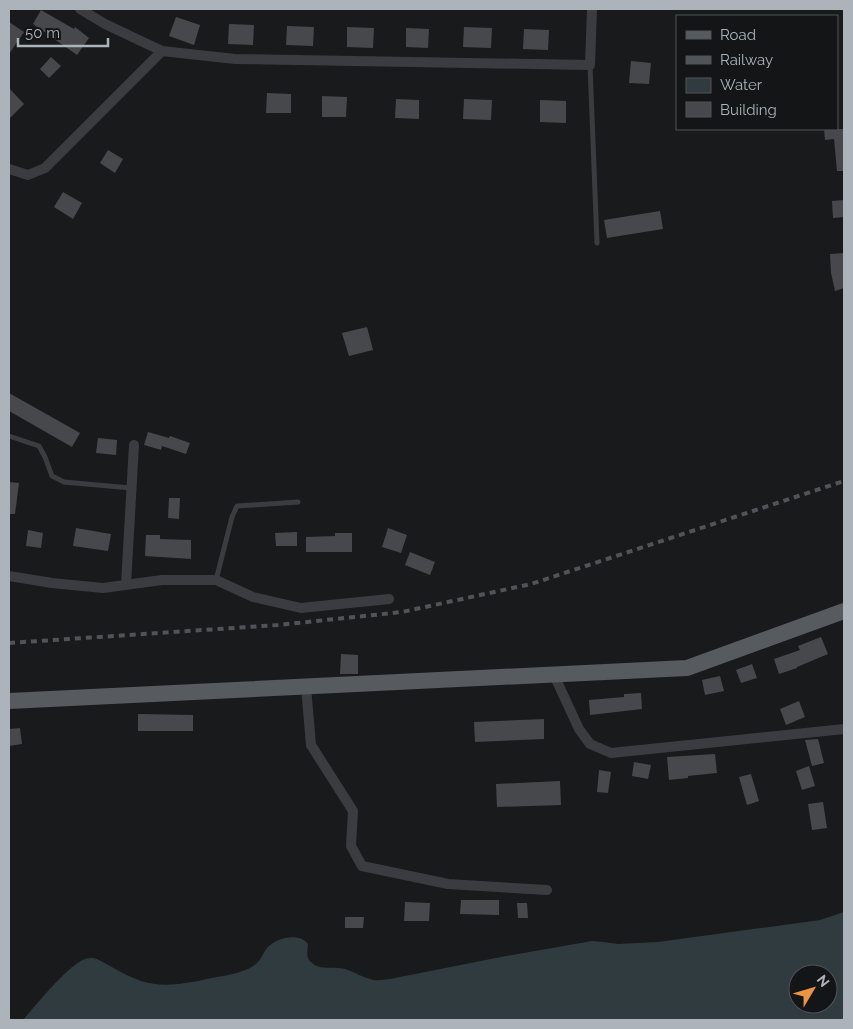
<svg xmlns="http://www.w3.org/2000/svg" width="853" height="1029" font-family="Raleway,sans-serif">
<rect width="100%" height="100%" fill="#191a1b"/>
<path fill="#303b3f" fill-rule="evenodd" d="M844,912V1020H23C36,1005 68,965 85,959C87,958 91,958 93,958C99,959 104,963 110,966C120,972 130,977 141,981C166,989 192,982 217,977C230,975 246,972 256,964C261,960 263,953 267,948C276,938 299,932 308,944C308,950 305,957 311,962C319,971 334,966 345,969C355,972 363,978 374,980C379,981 385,979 390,979L506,956L592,941L604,942L618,944L658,942L820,920ZM798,974H828V1004H798Z"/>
<g fill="#46484b">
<polygon points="41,10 74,29 75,27 89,38 77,55 33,24"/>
<polygon points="176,17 200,25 194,45 169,36"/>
<polygon points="9,22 24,32 9,54"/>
<polygon points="229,24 254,25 253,45 228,44"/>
<polygon points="287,26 314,27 313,46 286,45"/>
<polygon points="347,27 374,28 373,48 347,47"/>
<polygon points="464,27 492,28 491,48 463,47"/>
<polygon points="406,28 429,29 428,48 406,47"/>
<polygon points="524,29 549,30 548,50 523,49"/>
<polygon points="51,57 61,66 49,78 40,69"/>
<polygon points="631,61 651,63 649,84 629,83"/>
<polygon points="9,88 24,104 9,119"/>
<polygon points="267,93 291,94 291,113 266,113"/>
<polygon points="322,96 347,97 346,117 322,117"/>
<polygon points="396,99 419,100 419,119 395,118"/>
<polygon points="464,99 492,100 491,120 463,119"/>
<polygon points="540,100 566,101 566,123 540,122"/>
<polygon points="824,129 844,129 844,171 837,171 834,139 825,140"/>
<polygon points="108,150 123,159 115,173 100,163"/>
<polygon points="63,192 82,203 73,219 54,207"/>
<polygon points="844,200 844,217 833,218 832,201"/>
<polygon points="660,211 663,229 607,238 604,220"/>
<polygon points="844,253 844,288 835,291 831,273 830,254"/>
<polygon points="367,327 373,350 349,356 342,333"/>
<polygon points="9,393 80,433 72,447 9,411"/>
<polygon points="148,432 169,438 170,436 190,443 186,454 162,446 161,450 144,445"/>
<polygon points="98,438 117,440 116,455 96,453"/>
<polygon points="9,482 19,483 15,514 9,514"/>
<polygon points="169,498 180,498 179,519 168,518"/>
<polygon points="76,528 111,534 108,551 73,546"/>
<polygon points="388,528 407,535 401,553 382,547"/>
<polygon points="28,530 43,533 41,548 26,546"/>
<polygon points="297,532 297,546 276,546 275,533"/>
<polygon points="335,533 352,533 352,552 306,552 306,537 335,536"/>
<polygon points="146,535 160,535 160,539 191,540 191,559 145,556"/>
<polygon points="410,552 435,562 430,575 405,565"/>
<polygon points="821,637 828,654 797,667 797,668 779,674 774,659 800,650 798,646"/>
<polygon points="341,654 358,655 358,674 340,674"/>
<polygon points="752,664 757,678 741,683 736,670"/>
<polygon points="720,676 724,691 705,695 702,680"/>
<polygon points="641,693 642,709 590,715 589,700 624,697 624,694"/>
<polygon points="799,701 805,717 786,725 780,709"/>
<polygon points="138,714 193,715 193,731 138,731"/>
<polygon points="544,719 544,739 475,742 474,722"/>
<polygon points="20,728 22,744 9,746 9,729"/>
<polygon points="818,739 824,763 812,766 805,740"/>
<polygon points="715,754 717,773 688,776 688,778 669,780 667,757"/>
<polygon points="634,762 651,765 648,779 632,776"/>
<polygon points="809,766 815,786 802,790 796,771"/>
<polygon points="599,770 611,772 608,793 597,792"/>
<polygon points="751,774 759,801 747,805 739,777"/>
<polygon points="560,781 561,805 497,807 496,784"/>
<polygon points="823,802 827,828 812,830 808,804"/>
<polygon points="461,900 499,900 499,915 460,914"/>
<polygon points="405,902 430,903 429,921 404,921"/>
<polygon points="517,903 527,903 528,918 518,918"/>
<polygon points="345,917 364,917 363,928 345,928"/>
</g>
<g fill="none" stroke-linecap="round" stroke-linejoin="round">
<g stroke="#3b3c40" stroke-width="5">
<polyline points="590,65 597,243"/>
<polyline points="9,436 39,446 45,457 52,476 64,482 131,488"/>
<polyline points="216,580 232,517 237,506 298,502"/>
</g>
<g stroke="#3b3c40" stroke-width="10">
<polyline points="80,9 105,24 162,51 235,59 590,65 592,9"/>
<polyline points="9,169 28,175 45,168 162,51"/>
<polyline points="9,576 52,583 103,588 162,580 216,580 253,597 301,608 389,599"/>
<polyline points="126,584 134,445"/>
<polyline points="554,675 579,729 590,744 611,753 844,729"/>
<polyline points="306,687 311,745 353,811 351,846 362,866 448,884 547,890"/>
</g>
<polyline stroke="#575a5f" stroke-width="16" points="9,701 687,668 844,611"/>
<polyline stroke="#505357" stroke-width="4" stroke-dasharray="6 5" stroke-linecap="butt" points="9,643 278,625 402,612 531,584 844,481"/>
</g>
<rect width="853" height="1029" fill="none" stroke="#acb3ba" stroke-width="20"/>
<rect x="676" y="15" width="162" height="115" fill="#141516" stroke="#515458"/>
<rect x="686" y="31" width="25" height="8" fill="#575a5f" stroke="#515458"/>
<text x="720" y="40" font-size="15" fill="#acb3ba">Road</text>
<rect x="686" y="56" width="25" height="8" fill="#505357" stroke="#515458"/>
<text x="720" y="65" font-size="15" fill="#acb3ba">Railway</text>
<rect x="686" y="78" width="25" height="15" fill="#303b3f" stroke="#515458"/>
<text x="720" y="90" font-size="15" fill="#acb3ba">Water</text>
<rect x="686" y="102" width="25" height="15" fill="#46484b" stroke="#515458"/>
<text x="720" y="115" font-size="15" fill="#acb3ba">Building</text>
<g transform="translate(813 989) rotate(52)"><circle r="24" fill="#141516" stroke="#515458"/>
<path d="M0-4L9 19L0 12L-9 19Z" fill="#e99544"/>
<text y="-8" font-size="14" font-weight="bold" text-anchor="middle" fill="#acb3ba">N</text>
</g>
<path d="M18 38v8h90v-8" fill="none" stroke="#acb3ba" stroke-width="2.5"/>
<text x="25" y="38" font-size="15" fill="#acb3ba" stroke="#141516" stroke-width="4" paint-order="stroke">50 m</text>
</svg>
